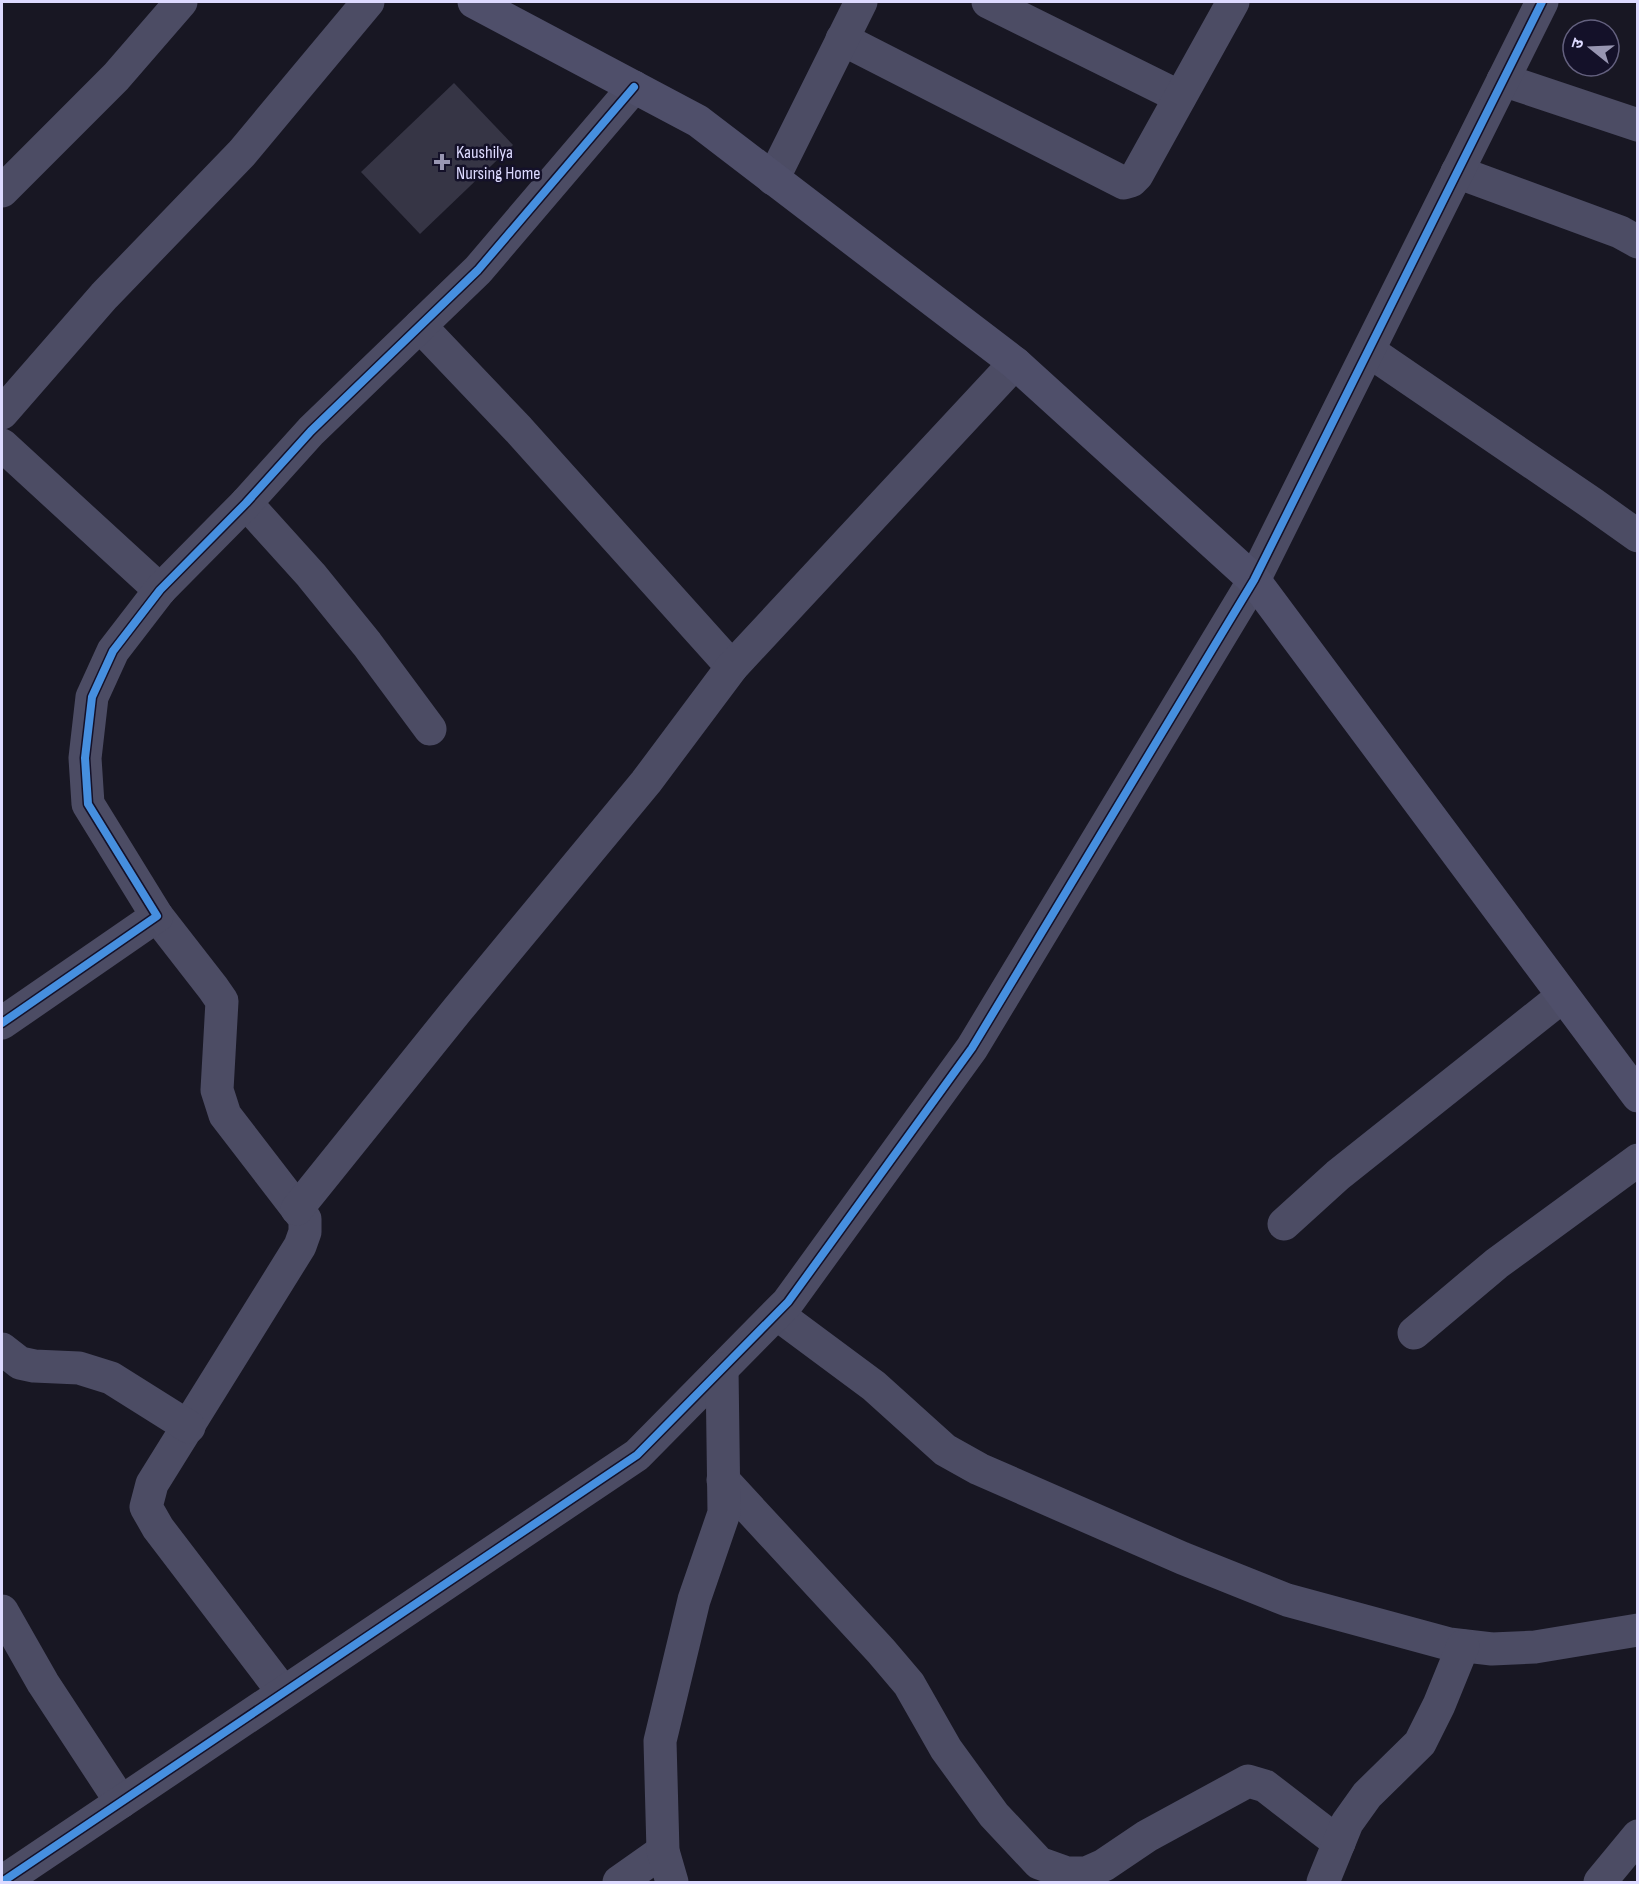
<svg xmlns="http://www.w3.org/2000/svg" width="1639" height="1884" font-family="'Sofia Sans Condensed','Noto Sans Devanagari',sans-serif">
<rect width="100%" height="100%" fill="#181723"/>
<polygon fill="#363545" points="454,83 513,145 420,234 361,172"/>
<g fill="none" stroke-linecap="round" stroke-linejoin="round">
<g stroke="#4c4c64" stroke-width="33">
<polyline points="988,2 1180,97"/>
<polyline points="842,39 1124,183 1131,181 1137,175 1233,2"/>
<polyline points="1503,80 1638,125"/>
<polyline points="1457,172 1620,232 1638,242"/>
<polyline points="773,179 861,2"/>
<polyline points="2,191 116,77 181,2"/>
<polyline points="420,326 519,430 732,667"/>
<polyline points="1369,351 1593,504 1638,536"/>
<polyline points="2,413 104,296 242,153 368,2"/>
<polyline points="2,445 160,590"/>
<polyline points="246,503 311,575 367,644 430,729"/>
<polyline points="157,916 213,988 222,1001 217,1090 225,1115 305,1219 305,1232 300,1246 152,1484 146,1507 158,1528 283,1692"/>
<polyline points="2,1023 157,916 88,804 85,758 92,697 113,651 160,590 246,503 311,431 478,270 634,87"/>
<polyline points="297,1209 458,1009 646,782 732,667 1015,363"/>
<polyline points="1284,1224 1338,1175 1563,996"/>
<polyline points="777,1314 874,1386 945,1450 979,1469 1182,1558 1287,1600 1449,1644 1492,1649 1535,1647 1638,1630"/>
<polyline points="1414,1333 1496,1264 1638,1160"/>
<polyline points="2,1349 20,1363 34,1366 79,1368 111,1378 189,1427"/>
<polyline points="723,1480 881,1651 909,1684 946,1749 994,1815 1039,1863 1067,1873 1086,1873 1104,1865 1147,1836 1248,1781 1265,1786 1339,1843"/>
<polyline points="2,1611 43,1683 121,1802"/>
<polyline points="2,1882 637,1455 788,1302 972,1048 1254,580 1542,2"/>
<polyline points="619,1882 663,1851"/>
<polyline points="672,1882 663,1851 660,1741 694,1600 724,1513 722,1369"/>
<polyline points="1323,1882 1347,1823 1367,1795 1420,1743 1439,1705 1463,1646"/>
<polyline points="1600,1882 1638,1836"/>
</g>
<polyline stroke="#4f4f6a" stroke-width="33" points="474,2 698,121 1015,363 1254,580 1638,1096"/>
<defs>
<g id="cycleway">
<polyline points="2,1023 157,916 88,804 85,758 92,697 113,651 160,590 246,503 311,431 478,270 634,87"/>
<polyline points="2,1882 637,1455 788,1302 972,1048 1254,580 1542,2"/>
</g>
</defs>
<use href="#cycleway" stroke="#141129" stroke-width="11"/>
<use href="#cycleway" stroke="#468fdf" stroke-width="8"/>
</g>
<path fill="#9896b2" stroke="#141129" stroke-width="2" d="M439 153h6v6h6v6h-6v6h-6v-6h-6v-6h6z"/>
<g text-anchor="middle" stroke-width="5" stroke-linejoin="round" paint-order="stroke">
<g font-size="18" fill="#dddaff" stroke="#141129" text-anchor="start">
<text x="456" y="158">Kaushilya<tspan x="456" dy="21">Nursing Home</tspan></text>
</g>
</g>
<rect width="1639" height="1884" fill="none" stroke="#dddaff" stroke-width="6"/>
<g transform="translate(1591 48) rotate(288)"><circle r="28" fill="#141129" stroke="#64617f" stroke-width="1.5"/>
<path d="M0-4.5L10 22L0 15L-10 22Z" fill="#9896b2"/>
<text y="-9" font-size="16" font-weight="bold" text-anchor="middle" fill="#dddaff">उ</text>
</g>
</svg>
